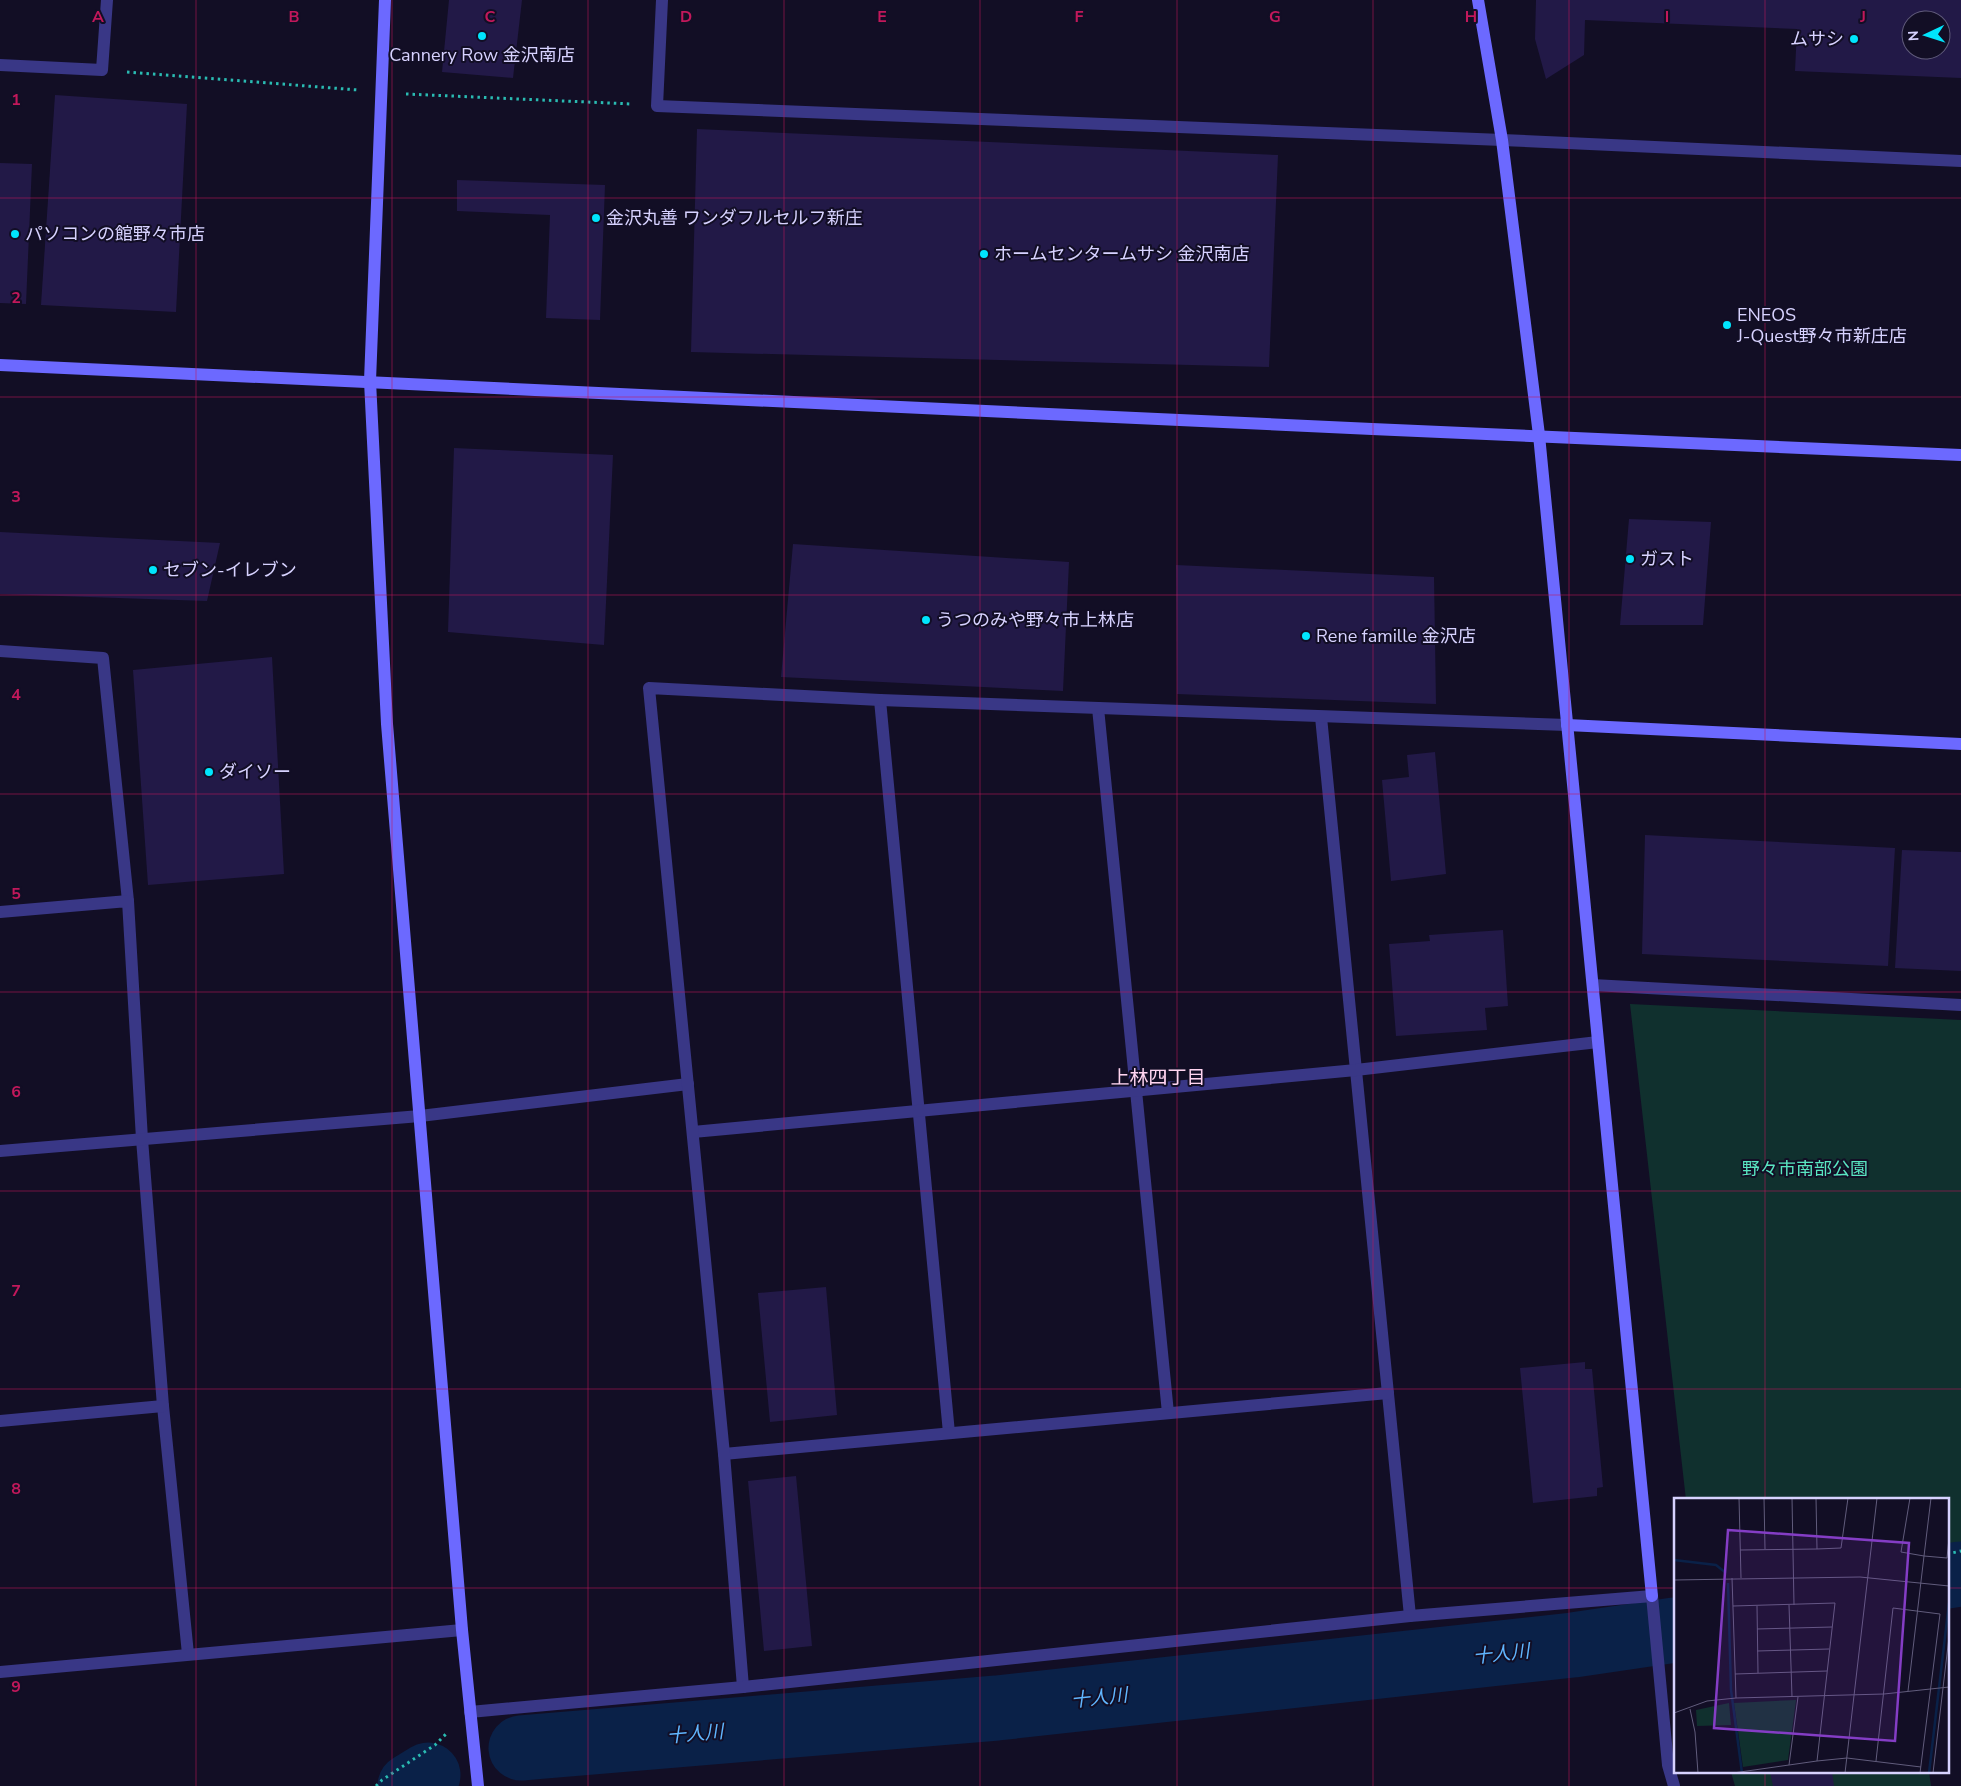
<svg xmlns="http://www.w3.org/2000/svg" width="1961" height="1786" font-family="'Nunito Sans','Noto Sans JP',sans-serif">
<rect width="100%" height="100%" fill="#120e25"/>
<g fill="#10302e">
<polygon points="1630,1004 1961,1020 1961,1554 1947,1557 1947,1500 1686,1500"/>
<polygon points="1731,1772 1929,1772 1931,1786 1735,1786"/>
</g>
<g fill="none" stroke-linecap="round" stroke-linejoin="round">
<g stroke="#0a2148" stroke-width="65">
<polyline points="1947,1576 1961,1574"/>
<polyline points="521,1748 997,1708 1573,1645 1675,1630"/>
<polyline points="410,1786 428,1775"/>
</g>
</g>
<g fill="#221947" fill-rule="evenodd">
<polygon points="449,0 522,0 513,78 442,72"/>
<path d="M1536,0H1961V78L1795,71L1797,29L1585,20L1584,55L1546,79L1535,39ZM1911,20H1941V50H1911Z"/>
<polygon points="55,95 187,104 176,312 41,305"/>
<polygon points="697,129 1278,155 1269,367 691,352"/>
<polygon points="0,163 32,164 26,304 0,303"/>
<polygon points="457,180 605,185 600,320 546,318 550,215 457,211"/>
<polygon points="454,448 613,455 604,645 448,632"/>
<polygon points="1629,519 1711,522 1703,625 1620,625"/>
<polygon points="0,532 98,537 220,543 207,601 0,594"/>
<polygon points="793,544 1069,562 1063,691 781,677"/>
<polygon points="1176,565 1434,577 1436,704 1177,694"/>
<polygon points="272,657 284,874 148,885 133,670"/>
<polygon points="1435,752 1446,874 1391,881 1382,780 1409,777 1407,755"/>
<polygon points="1645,835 1895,848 1888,966 1642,954"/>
<polygon points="1902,850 1961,852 1961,971 1895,968"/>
<polygon points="1503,930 1508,1006 1485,1008 1487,1030 1396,1036 1389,944 1430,941 1429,935"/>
<polygon points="826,1287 837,1415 770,1422 758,1293"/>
<polygon points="1585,1362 1585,1369 1592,1369 1603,1487 1597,1488 1597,1496 1533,1503 1520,1368"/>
<polygon points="796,1476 812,1646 764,1651 748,1481"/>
<polygon points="1770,1772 1832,1772 1834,1786 1773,1786"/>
</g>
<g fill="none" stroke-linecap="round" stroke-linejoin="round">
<g stroke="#2abbb2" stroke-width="3" stroke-dasharray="2.5 4" stroke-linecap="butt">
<polyline points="127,72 358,90"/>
<polyline points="406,94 632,104"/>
<polyline points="1947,1554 1961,1551"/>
<polyline points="376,1786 382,1780 435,1745 446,1734"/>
</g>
<g stroke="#393786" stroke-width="12">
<polyline points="662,0 657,106 1502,140 1961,161"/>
<polyline points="0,65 102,70 107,0"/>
<polyline points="0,651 103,658 128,901"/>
<polyline points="880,700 949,1433"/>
<polyline points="1098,708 1168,1413"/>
<polyline points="1321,717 1410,1616"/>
<polyline points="0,912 128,901 142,1139 163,1406 188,1654"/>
<polyline points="1593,985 1961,1005"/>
<polyline points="693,1132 1356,1070 1598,1042"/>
<polyline points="0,1151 420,1116 688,1084"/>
<polyline points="0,1421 163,1406"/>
<polyline points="724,1454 1388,1393"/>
<polyline points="0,1672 462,1630"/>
<polyline points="743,1687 724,1454 649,688 880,700 1567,725"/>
<polyline points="470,1712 743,1687 1410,1616 1652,1596 1668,1765 1674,1786"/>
</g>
<g stroke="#6c69ff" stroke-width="12">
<polyline points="385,0 370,381 387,724 462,1630 478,1786"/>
<polyline points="1478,0 1502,140 1539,435 1652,1596"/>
<polyline points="0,365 1372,429 1961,455"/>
<polyline points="1567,725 1961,744"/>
</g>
</g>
<path fill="none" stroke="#c2185b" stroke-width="1" stroke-opacity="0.55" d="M196,0V1786M392,0V1786M588,0V1786M784,0V1786M980,0V1786M1177,0V1786M1373,0V1786M1569,0V1786M1765,0V1500M0,198H1961M0,397H1961M0,595H1961M0,794H1961M0,992H1961M0,1191H1961M0,1389H1961M0,1588H1675M1947,1588H1961M1765,1772V1786"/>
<g fill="#00e5fd" stroke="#120e25" stroke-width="2">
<circle cx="482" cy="36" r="5"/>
<circle cx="1854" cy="39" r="5"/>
<circle cx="596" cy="218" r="5"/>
<circle cx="15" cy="234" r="5"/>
<circle cx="984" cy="254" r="5"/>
<circle cx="1727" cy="325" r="5"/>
<circle cx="1630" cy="559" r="5"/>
<circle cx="153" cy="570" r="5"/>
<circle cx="926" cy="620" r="5"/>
<circle cx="1306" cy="636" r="5"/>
<circle cx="209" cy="772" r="5"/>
</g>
<g text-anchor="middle" stroke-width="4" stroke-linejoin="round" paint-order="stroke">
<g font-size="18" fill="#d7d2ff" stroke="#120e25" text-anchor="start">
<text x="1844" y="45" text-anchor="end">ムサシ</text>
<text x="482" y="61" text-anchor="middle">Cannery Row 金沢南店</text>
<text x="606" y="224">金沢丸善 ワンダフルセルフ新庄</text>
<text x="25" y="240">パソコンの館野々市店</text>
<text x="994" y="260">ホームセンタームサシ 金沢南店</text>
<text x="1737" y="321">ENEOS<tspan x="1737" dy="21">J-Quest野々市新庄店</tspan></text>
<text x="1640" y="565">ガスト</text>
<text x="163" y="576">セブン-イレブン</text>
<text x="936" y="626">うつのみや野々市上林店</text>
<text x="1316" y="642">Rene famille 金沢店</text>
<text x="219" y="778">ダイソー</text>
</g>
<g font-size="18" fill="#59e5c1" stroke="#120e25">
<text x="1805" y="1175">野々市南部公園</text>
</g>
<g font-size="19" fill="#ffd4f0" stroke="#120e25">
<text x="1158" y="1084">上林四丁目</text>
</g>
<g font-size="19" font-style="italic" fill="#60b6ff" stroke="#120e25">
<text transform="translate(1501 1653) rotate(-6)" y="7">十人川</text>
<text transform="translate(1099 1697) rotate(-6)" y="7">十人川</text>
<text transform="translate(695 1733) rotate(-5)" y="7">十人川</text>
</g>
</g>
<g transform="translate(1674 1498)">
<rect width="275" height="275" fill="#120e25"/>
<path d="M122,202L114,262L69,269L60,205ZM55,205L57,227L23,228L22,212Z" fill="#10302e"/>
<path fill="none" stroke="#0a2148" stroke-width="2.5" d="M0,62L42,67L52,75M54,85L57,192L68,275M255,275L275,105"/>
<path fill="none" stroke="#615c7c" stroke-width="1" d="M65,0L67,80M90,0L91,51M118,0L120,107M257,0L250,58L273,60L275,40M143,51L167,50L174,0M66,52L143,51L142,0M0,82L186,79L275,88M115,107L118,199M59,108L161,105L143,263L59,275M83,108L84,175M83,131L158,129M83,153L155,151M61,176L153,173M234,193L250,58L227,54L236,0M62,200L210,196L275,189M16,211L21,234L24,275M0,215L33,203L62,200L58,80M143,263L173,260L247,269M202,263L219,110L266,116L246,275M115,267L124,199M171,275L203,0M259,275L275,139"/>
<path fill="#843dc5" fill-opacity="0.15" stroke="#843dc5" stroke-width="2.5" d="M54,32L235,45L221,243L40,230Z"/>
<rect width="275" height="275" fill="none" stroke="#d7d2ff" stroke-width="2.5"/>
</g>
<g font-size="16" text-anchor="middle" font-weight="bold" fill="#c2185b" stroke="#120e25" stroke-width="4" stroke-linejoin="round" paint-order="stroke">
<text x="98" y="22">A</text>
<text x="294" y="22">B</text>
<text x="490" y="22">C</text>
<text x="686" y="22">D</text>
<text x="882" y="22">E</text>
<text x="1079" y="22">F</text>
<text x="1275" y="22">G</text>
<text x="1471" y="22">H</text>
<text x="1667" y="22">I</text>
<text x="1863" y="22">J</text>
<text x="16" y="105">1</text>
<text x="16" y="303">2</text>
<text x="16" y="502">3</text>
<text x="16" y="700">4</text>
<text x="16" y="899">5</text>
<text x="16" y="1097">6</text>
<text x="16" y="1296">7</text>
<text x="16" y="1494">8</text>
<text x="16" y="1692">9</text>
</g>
<g transform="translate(1926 35) rotate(266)"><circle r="24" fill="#120e25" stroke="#615c7c"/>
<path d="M0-4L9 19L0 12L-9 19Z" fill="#00e5fd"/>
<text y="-8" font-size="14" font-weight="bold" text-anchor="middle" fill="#d7d2ff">N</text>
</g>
</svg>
